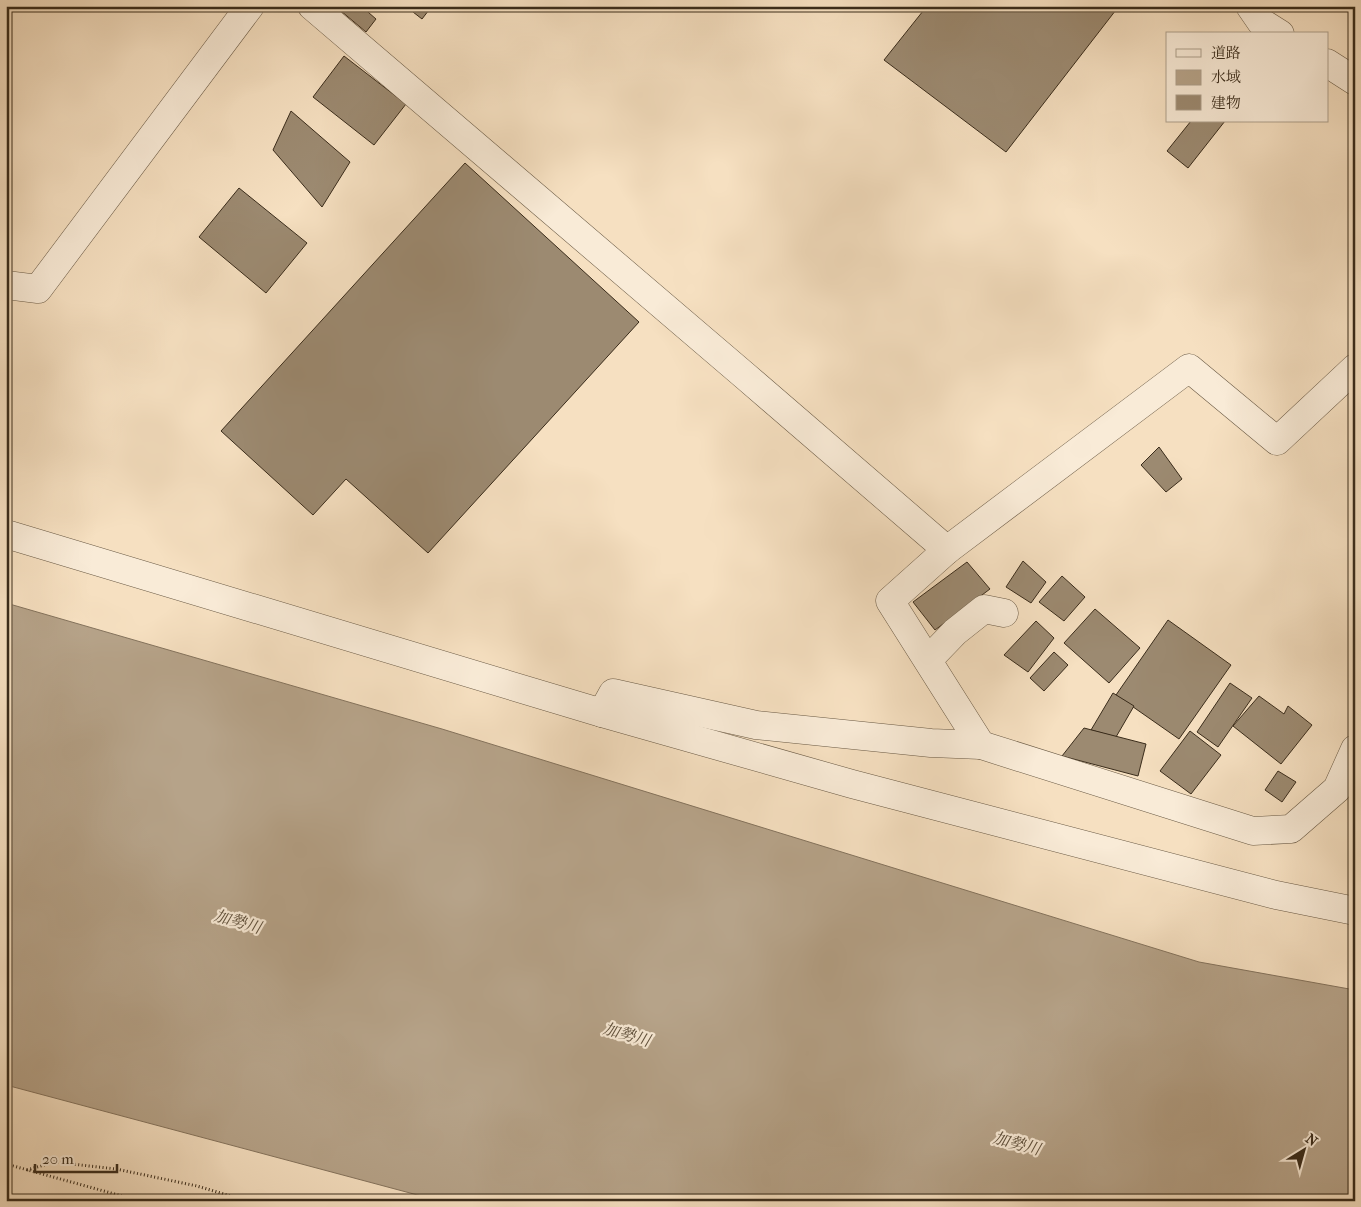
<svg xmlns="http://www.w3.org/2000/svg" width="1361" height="1207" font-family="'IM FELL French Canon','Noto Serif JP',serif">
<rect width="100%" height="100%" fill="#f6e0c1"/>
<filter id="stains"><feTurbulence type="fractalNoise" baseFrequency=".004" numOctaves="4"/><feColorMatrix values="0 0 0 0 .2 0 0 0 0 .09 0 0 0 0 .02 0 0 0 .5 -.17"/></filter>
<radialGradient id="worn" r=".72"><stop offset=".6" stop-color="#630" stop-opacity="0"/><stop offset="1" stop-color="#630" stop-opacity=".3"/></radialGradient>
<polygon fill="#b6a389" stroke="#84735d" points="6,603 442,729 1199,962 1355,990 1355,1201 440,1201 6,1085"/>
<g fill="#9c8a71" stroke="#3a2c1b">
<polygon points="345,6 361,6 376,19 366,32 341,11"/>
<polygon points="417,6 432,6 422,19 413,12"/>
<polygon points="927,6 1119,6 1006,152 884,60"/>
<polygon points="344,56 406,104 374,145 313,97"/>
<polygon points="291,111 350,162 322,207 273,150"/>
<polygon points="1191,121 1225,121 1188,168 1167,151"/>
<polygon points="465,163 639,322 428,553 346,479 313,515 221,431"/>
<polygon points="239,188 307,243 266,293 199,237"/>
<polygon points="1159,447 1182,479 1166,492 1141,465"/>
<polygon points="1023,561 1046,582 1031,603 1006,587"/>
<polygon points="967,562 990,589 935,630 913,602"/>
<polygon points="1062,576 1085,597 1064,621 1039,602"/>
<polygon points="1095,609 1140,648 1109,683 1064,643"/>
<polygon points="1168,620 1231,665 1179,739 1116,695"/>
<polygon points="1036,621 1054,638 1028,672 1004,655"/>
<polygon points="1054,652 1068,665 1044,691 1030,678"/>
<polygon points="1230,683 1252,698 1218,747 1197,732"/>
<polygon points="1113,693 1134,706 1116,737 1091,730"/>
<polygon points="1259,696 1284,714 1288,706 1312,725 1281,764 1233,726"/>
<polygon points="1084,728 1146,744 1138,776 1062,756"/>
<polygon points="1190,731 1221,755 1191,794 1160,771"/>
<polygon points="1278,771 1296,782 1282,802 1265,790"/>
</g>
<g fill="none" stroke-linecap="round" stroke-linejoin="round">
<defs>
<g id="minor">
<polyline points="312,6 744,375 947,550"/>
<polyline points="1250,6 1261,22 1280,34"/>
<polyline points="1327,63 1355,81"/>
<polyline points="6,285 38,289 250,6"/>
<polyline points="6,534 602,713 613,693 756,725 931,743 981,745 1253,831 1291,829 1337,789 1355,749"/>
<polyline points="928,660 955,632 984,609 1004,613"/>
<polyline points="602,713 852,784 1276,895 1355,911"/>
<polyline points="981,745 890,601 947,550 1189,368 1277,441 1355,368"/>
</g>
</defs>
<use href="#minor" stroke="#695944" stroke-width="29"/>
<g stroke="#3a2c1b" stroke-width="3" stroke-dasharray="1 2.5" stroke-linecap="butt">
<polyline points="6,1164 140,1201"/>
<polyline points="27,1170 54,1162 116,1169 197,1186 247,1201"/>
</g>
<use href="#minor" stroke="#f9ebd7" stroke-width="28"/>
</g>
<g text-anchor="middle" stroke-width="4.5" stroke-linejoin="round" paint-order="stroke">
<g font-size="16" font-style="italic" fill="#5f503c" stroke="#f9ebd7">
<text transform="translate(238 921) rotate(16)" y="6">加勢川</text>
<text transform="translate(627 1034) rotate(16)" y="6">加勢川</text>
<text transform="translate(1017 1143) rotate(15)" y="6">加勢川</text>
</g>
</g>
<rect width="1361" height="1207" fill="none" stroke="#f6e0c1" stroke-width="25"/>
<rect x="8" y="8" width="1346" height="1192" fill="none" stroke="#3a2c1b" stroke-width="2.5"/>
<rect x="12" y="12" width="1336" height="1182" fill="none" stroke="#3a2c1b"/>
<rect x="1166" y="32" width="162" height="90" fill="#f9ebd7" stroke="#ad9f8c"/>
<rect x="1176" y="49" width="25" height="8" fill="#f9ebd7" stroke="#ad9f8c"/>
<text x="1211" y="58" font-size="15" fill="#3a2c1b">道路</text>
<rect x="1176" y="70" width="25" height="15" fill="#b6a389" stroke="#ad9f8c"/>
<text x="1211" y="82" font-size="15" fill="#3a2c1b">水域</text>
<rect x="1176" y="95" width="25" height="15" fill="#9c8a71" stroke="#ad9f8c"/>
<text x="1211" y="108" font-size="15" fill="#3a2c1b">建物</text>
<g transform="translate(1304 1150) rotate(37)" stroke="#f9ebd7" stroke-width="4" paint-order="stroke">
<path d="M0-4L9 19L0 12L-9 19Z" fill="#3a2c1b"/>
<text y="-8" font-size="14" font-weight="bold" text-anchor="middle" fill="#3a2c1b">N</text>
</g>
<path d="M35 1164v8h82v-8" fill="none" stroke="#3a2c1b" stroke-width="2.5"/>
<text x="42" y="1164" font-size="15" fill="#3a2c1b" stroke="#f9ebd7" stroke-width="4" paint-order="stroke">20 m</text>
<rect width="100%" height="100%" filter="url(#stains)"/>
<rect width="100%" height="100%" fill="url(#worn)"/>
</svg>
